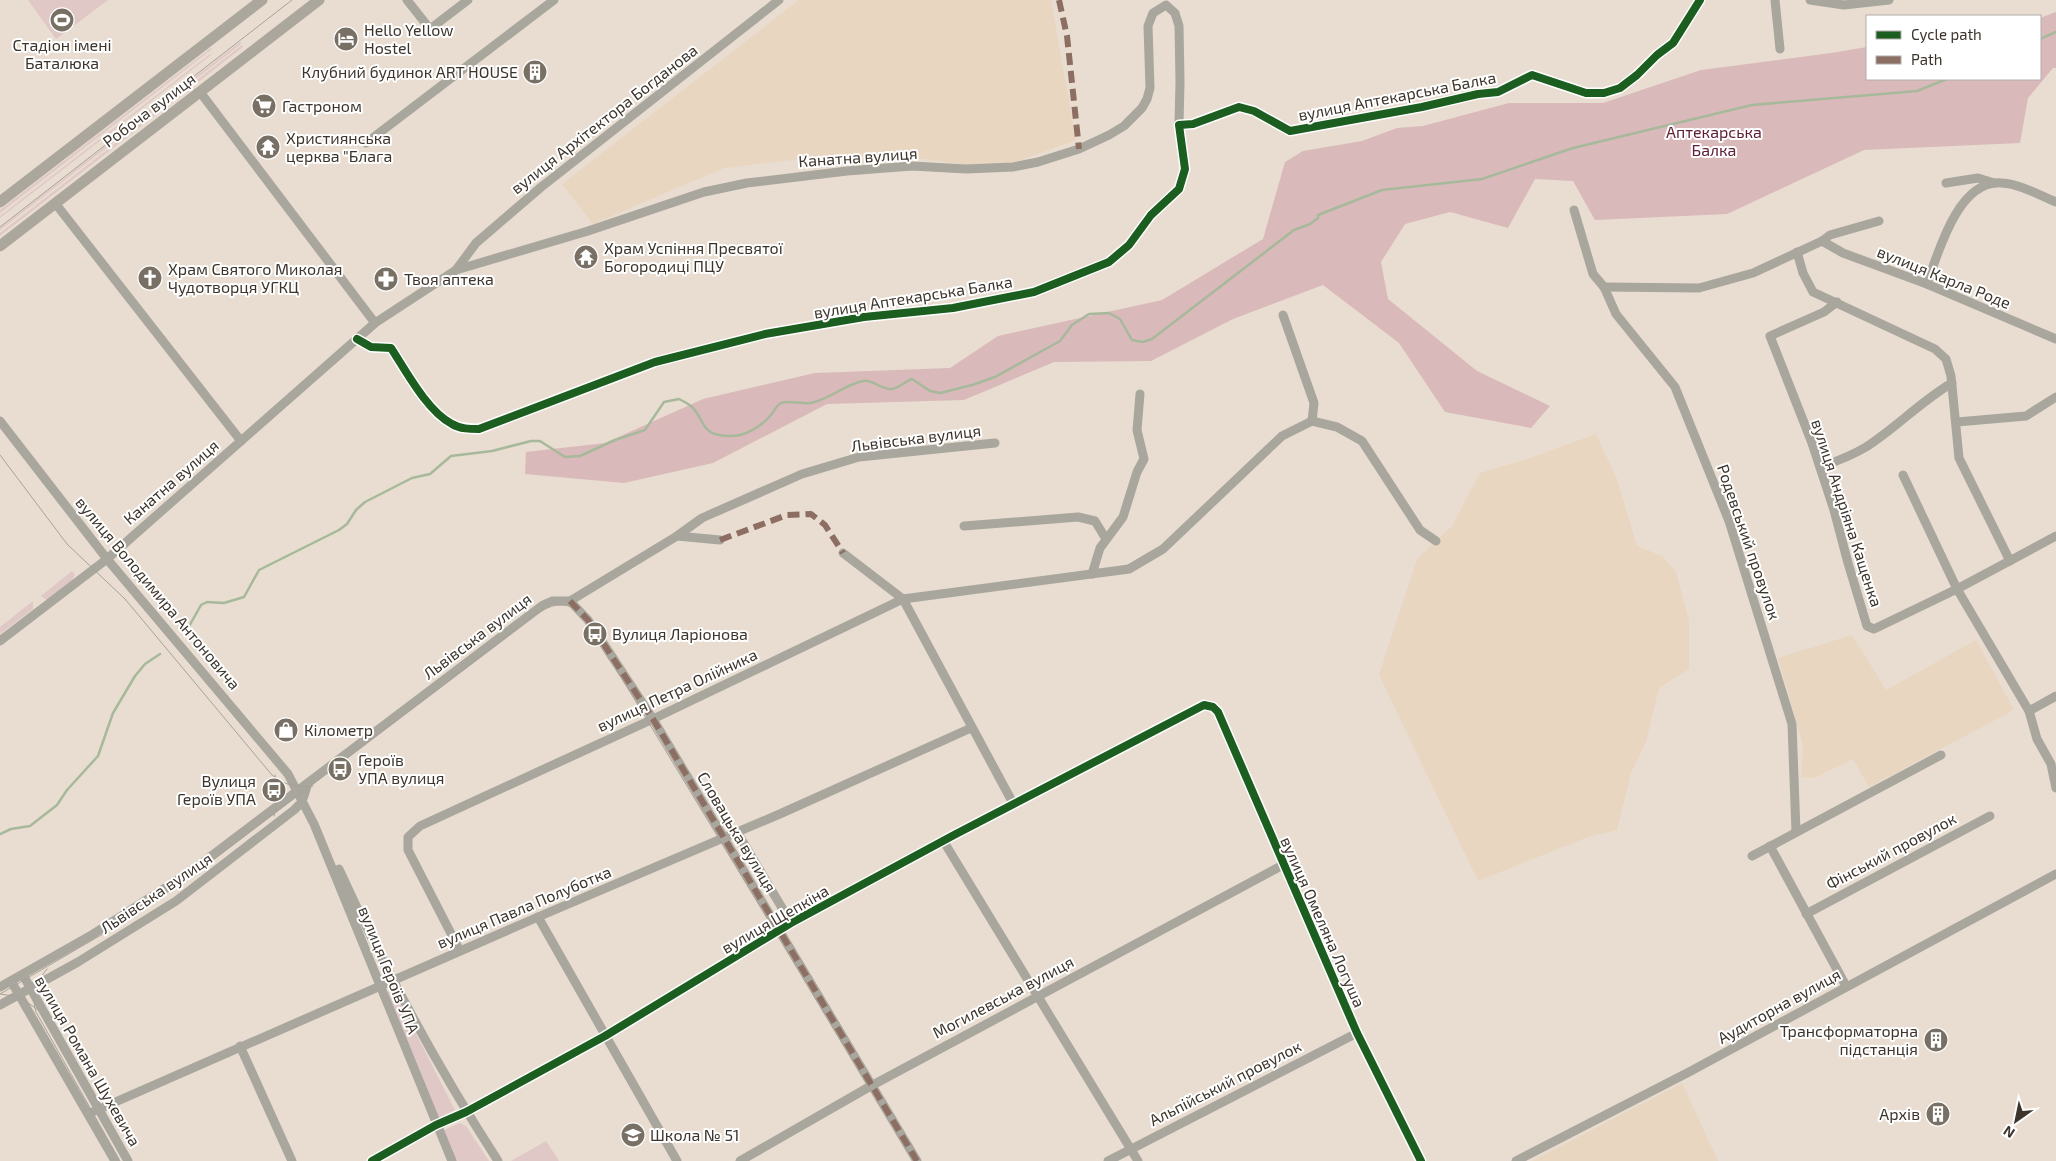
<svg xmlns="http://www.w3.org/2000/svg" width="2056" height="1161" font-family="'Exo 2',sans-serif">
<rect width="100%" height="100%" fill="#e8ddd0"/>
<g fill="#e9d6c0">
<polygon points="799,0 1051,0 1076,140 1015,162 975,166 923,159 835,155 724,168 593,224 562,184"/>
<polygon points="1596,434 1617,479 1637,546 1662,556 1676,572 1689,620 1689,669 1659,688 1646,742 1631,773 1617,830 1588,837 1478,881 1379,675 1417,559 1452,526 1480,473 1530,458"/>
<polygon points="1852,635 1886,690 1976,640 2014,710 1869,787 1853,759 1814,778 1801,778 1803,745 1778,658"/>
<polygon points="1682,1083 1718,1161 1532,1161"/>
</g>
<g fill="#e0c8c7">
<polygon points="28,0 108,0 56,39"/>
<polygon points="240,42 241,44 0,230 0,228"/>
<polygon points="242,45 243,47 0,236 0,233"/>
<polygon points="211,48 212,49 0,213 0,210"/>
<polygon points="210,54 211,55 0,218 0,216"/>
<polygon points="72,571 75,575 71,582 47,600 41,596"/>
<polygon points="33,601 33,609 0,634 0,627"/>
<polygon points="390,989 393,989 455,1110 438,1118 387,992"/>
<polygon points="460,1123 466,1126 489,1161 456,1161 444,1130"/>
<polygon points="546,1141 559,1161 511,1161"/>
</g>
<polygon fill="#dab9ba" points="2056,12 2056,68 2053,68 2028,98 2020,143 1864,150 1727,214 1595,220 1573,181 1535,179 1508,228 1450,212 1405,224 1381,262 1388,299 1477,371 1550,406 1531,428 1445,412 1399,343 1323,285 1233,319 1151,361 1054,362 964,400 827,404 713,463 624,483 525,474 526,452 605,443 703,399 815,373 950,368 998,336 1162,300 1263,239 1285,162 1303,151 1362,141 1397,128 1423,126 1509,103 1603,103 1701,70 1831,53 1867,47 1867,79 2040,79 2040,18"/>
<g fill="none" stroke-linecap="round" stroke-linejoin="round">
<g stroke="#a7b99b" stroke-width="2.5">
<polyline points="2040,39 2056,32"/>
<path d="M187,630L201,605L207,602L224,603L244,597L259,570L339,530L347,524L356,510L365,502L412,478L430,474L451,456L492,451L531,441H540L565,457L580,456L615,440L645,430L664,402L679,399C683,401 689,404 692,407C705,419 700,436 728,436C744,437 761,427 771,415C774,411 776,406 781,403C787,400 802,404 811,403C830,399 844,385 863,381C873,379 881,390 892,389C899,388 904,382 912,379L930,391L940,393L972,385L995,377L1060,341L1072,325L1089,314L1109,313L1120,319L1132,340L1143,342L1152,339L1294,230L1310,224L1318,218V215L1382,190L1482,179L1573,148L1752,105L1917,91L1947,79"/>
<polyline points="0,834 11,829 30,826 57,805 67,790 98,756 113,713 135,676 145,664 160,654"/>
</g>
<g stroke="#a8a69d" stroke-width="9">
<polyline points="407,0 430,29 468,0"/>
<polyline points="1775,0 1780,49"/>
<polyline points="1810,0 1844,5 1889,0"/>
<polyline points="200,92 375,323"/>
<polyline points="366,143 554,0"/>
<polyline points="1946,183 1978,178 1994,183"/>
<polyline points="55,203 241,441"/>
<polyline points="1574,210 1593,274 1604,287 1616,314 1675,387 1729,521 1792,724 1796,832"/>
<polyline points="1822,241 1843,253 1927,284 2056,339"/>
<polyline points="1797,252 1803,273 1813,292 1935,349 1946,359 1951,376 1959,458 2010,561"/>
<polyline points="456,270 476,243 540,188 779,0"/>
<path d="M1927,284C1938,253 1958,179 2002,183C2020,184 2039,195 2056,202"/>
<polyline points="1604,287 1699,288 1753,273 1822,241 1830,235 1879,221"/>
<polyline points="1837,302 1824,312 1770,336 1812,443 1834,510 1848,563 1867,626 1874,629 1957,589 2056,536"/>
<polyline points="1283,315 1314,403 1312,421"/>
<path d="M357,339L371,347L391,348C406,371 427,411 452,424C460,429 470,429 479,429L655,362L765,334L864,317L953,308L1034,292L1109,262L1129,245L1151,215L1179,189L1185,169L1179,125L1193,124L1239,107L1254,111L1290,131L1422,107L1478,94L1498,92L1532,75L1586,93H1604L1620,88L1637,75L1657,55L1673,43L1700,0"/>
<polyline points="0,421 107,559 288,774 314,824 452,1161"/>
<polyline points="1957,422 2026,416 2056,397"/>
<path d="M1820,467C1835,462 1851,456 1866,447C1896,428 1921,401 1952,383"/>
<polyline points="1903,475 1957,589 2029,711 2037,739 2051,764 2056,788"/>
<polyline points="964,526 1078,517 1095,521 1106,539"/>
<polyline points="677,536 720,540"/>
<polyline points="843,553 903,599 1014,805"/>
<polyline points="1092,574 1100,548 1123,517 1137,472 1144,459 1137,430 1140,394"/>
<polyline points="570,601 588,620 653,719 917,1161"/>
<polyline points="0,641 107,559 375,323 456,270 588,231 704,192 747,183 847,171 912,166 966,169 1013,167 1038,162 1079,149 1109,135 1124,126 1142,108 1147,99 1150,88 1148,26 1153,13 1166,5 1175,13 1179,26 1180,82 1179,125"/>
<polyline points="2029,711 2056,696"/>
<polyline points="737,832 791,923"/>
<polyline points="944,842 1138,1161"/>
<polyline points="1770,846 1846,986"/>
<polyline points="1752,856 1941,755"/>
<path d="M339,869C385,970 438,1068 498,1161"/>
<polyline points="1806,914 1990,816"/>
<polyline points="538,917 677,1161"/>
<polyline points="460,951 408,850 408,837 420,826 653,719 903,599 1129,569 1163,549 1282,436 1312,421 1337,427 1362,441 1420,530 1436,541"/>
<polyline points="23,975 128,1161"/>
<polyline points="11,981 115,1161"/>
<polyline points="0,987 90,936 190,872 543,605 552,601 570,601 677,536 702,518 802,474 859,457 995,443"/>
<polyline points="0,1005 78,962 176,901 294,810 302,802 308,783"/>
<polyline points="240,1046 292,1161"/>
<polyline points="88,1114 538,917 782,813 971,728"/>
<polyline points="372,1161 436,1125 466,1112 605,1036 791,923 954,835 1204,705 1213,707 1218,712 1357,1033 1421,1161"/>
<polyline points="740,1161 869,1087 1283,865"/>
<polyline points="1108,1161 1357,1033"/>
<polyline points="1516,1161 1689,1072 2056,874"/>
</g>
<g stroke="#aca79c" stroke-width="11">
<polyline points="0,202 262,0"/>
<polyline points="0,246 319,0"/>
</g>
<g stroke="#a7a299" stroke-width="1">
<polyline points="0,227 292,0"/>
<path d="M0,455L67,544L125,599L272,775C284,785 297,788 313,786"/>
<polyline points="274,816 279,795 275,775"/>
<path d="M47,969C37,981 31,996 36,1012L120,1161"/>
<path d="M0,994L101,935L191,877L531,618C562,595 576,603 595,634L914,1161"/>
<polyline points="0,994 20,997 38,1010"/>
</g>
<g stroke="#8d6e63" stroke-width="6" stroke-dasharray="12 6" stroke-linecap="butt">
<polyline points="1059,0 1067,36 1079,149"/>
<polyline points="720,540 787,515 811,514 825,525 843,553"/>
<polyline points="570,601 588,620 653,719 917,1161"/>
</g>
<defs>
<g id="cycleway">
<path d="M357,339L371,347L391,348C406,371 427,411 452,424C460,429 470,429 479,429L655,362L765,334L864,317L953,308L1034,292L1109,262L1129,245L1151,215L1179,189L1185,169L1179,125L1193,124L1239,107L1254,111L1290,131L1422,107L1478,94L1498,92L1532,75L1586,93H1604L1620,88L1637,75L1657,55L1673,43L1700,0"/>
<polyline points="372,1161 436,1125 466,1112 605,1036 791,923 954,835 1204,705 1213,707 1218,712 1357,1033 1421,1161"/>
</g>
</defs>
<use href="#cycleway" stroke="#fff" stroke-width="11"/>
<use href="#cycleway" stroke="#1b5e20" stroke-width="8"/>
</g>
<defs>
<symbol id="stadium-disc" viewBox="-11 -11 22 22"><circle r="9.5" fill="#797065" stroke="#fff"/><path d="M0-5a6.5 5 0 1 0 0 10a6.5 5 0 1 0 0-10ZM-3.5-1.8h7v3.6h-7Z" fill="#fff"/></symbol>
<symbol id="hotel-disc" viewBox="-11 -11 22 22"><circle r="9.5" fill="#797065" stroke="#fff"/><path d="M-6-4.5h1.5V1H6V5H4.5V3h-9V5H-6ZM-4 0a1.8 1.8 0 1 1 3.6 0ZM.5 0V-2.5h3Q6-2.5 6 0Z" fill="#fff"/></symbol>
<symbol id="building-disc" viewBox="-11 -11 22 22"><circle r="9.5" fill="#797065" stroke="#fff"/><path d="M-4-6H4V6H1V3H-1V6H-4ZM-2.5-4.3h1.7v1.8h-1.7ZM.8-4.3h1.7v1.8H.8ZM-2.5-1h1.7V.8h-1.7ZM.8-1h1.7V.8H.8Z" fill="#fff"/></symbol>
<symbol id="supermarket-disc" viewBox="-11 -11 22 22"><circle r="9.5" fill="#797065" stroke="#fff"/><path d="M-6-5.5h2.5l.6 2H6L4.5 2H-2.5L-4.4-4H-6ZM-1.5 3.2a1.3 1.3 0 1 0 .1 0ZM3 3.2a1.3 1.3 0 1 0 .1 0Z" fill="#fff"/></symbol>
<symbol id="temple-disc" viewBox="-11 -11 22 22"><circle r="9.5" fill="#797065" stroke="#fff"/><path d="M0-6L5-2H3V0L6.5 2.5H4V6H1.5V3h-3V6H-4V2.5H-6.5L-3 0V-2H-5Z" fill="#fff"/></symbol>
<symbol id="church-disc" viewBox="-11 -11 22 22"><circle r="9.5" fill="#797065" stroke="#fff"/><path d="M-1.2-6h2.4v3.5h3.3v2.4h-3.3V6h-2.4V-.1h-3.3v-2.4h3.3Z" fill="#fff"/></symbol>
<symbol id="pharmacy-disc" viewBox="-11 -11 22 22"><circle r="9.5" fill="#797065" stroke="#fff"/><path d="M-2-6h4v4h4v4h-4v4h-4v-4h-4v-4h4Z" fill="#fff"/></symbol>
<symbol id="bus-disc" viewBox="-11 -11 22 22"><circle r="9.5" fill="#797065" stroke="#fff"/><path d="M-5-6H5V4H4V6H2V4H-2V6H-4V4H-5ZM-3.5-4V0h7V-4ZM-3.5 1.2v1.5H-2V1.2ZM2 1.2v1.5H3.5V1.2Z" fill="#fff"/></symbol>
<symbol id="shop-disc" viewBox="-11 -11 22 22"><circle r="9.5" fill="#797065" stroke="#fff"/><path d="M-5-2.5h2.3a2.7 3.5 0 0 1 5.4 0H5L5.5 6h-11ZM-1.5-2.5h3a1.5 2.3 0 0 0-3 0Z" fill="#fff"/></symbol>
<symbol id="school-disc" viewBox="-11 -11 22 22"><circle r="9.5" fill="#797065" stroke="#fff"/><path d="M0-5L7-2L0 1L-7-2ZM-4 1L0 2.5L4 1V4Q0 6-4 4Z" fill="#fff"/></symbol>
</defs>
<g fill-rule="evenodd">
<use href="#stadium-disc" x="48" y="6" width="28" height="28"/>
<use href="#hotel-disc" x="332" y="25" width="28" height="28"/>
<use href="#building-disc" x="521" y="58" width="28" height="28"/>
<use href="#supermarket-disc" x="250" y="92" width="28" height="28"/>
<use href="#temple-disc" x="254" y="133" width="28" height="28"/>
<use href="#temple-disc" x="572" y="243" width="28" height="28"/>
<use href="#church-disc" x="136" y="264" width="28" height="28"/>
<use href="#pharmacy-disc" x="372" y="265" width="28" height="28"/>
<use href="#bus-disc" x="581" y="620" width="28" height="28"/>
<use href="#shop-disc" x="272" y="716" width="28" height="28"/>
<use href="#bus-disc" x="326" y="755" width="28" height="28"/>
<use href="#bus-disc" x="260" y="776" width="28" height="28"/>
<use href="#building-disc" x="1922" y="1026" width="28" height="28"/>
<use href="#building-disc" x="1924" y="1100" width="28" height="28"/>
<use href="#school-disc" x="619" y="1121" width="28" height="28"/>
</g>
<g text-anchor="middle" stroke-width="4" stroke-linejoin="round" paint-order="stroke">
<g font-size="16" fill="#3d352c" stroke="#fff" text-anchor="start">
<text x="364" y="36">Hello Yellow<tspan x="364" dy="18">Hostel</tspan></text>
<text x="62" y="51" text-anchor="middle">Стадіон імені<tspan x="62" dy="18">Баталюка</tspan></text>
<text x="518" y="78" text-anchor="end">Клубний будинок ART HOUSE</text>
<text x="282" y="112">Гастроном</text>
<text x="286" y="144">Християнська<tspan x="286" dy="18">церква "Блага</tspan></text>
<text x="604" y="254">Храм Успіння Пресвятої<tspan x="604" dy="18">Богородиці ПЦУ</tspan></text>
<text x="168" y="275">Храм Святого Миколая<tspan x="168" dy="18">Чудотворця УГКЦ</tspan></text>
<text x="404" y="285">Твоя аптека</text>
<text x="612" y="640">Вулиця Ларіонова</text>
<text x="304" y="736">Кілометр</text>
<text x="358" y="766">Героїв<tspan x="358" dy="18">УПА вулиця</tspan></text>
<text x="256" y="787" text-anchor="end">Вулиця<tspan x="256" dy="18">Героїв УПА</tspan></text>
<text x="1918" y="1037" text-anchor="end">Трансформаторна<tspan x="1918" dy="18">підстанція</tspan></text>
<text x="1920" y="1120" text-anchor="end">Архів</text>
<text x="650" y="1141">Школа № 51</text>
</g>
<g font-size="16" fill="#3d352c" stroke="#fff">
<text transform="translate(1397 96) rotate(-11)" y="6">вулиця Аптекарська Балка</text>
<text transform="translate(149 110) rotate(-37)" y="6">Робоча вулиця</text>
<text transform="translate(604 119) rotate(-38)" y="6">вулиця Архітектора Богданова</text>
<text transform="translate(858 157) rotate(-4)" y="6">Канатна вулиця</text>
<text transform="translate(1944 277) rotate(22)" y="6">вулиця Карла Роде</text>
<text transform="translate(913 297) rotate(-9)" y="6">вулиця Аптекарська Балка</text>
<text transform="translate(916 438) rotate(-7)" y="6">Львівська вулиця</text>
<text transform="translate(171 482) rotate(-41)" y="6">Канатна вулиця</text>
<text transform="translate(1847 513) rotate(72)" y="6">вулиця Андріяна Кащенка</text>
<text transform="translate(1749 542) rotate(71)" y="6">Родевський провулок</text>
<text transform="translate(158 593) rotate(50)" y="6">вулиця Володимира Антоновича</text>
<text transform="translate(477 636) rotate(-37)" y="6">Львівська вулиця</text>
<text transform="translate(677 690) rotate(-25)" y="6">вулиця Петра Олійника</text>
<text transform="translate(737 832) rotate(59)" y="6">Словацька вулиця</text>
<text transform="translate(1891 851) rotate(-28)" y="6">Фінський провулок</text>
<text transform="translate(156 893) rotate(-34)" y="6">Львівська вулиця</text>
<text transform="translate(524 907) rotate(-23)" y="6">вулиця Павла Полуботка</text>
<text transform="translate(775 919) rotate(-30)" y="6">вулиця Щепкіна</text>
<text transform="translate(1323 922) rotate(66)" y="6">вулиця Омеляна Логуша</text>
<text transform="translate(389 970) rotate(68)" y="6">вулиця Героїв УПА</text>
<text transform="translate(1003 997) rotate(-28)" y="6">Могилевська вулиця</text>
<text transform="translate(1779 1006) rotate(-29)" y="6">Аудиторна вулиця</text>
<text transform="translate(88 1061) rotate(60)" y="6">вулиця Романа Шухевича</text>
<text transform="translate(1225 1083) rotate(-27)" y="6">Альпійський провулок</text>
</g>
<g font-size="16" fill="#5f2035" stroke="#fff">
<text x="1714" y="138">Аптекарська<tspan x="1714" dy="18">Балка</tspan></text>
</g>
</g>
<rect x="1866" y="15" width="175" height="65" fill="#ffffff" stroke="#b1aeab"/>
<rect x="1876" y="31" width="25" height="8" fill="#1b5e20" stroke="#b1aeab"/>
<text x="1911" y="40" font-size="15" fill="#3d352c">Cycle path</text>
<rect x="1876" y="56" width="25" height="8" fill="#8d6e63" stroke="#b1aeab"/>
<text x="1911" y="65" font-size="15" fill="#3d352c">Path</text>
<g transform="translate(2016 1121) rotate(213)" stroke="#ffffff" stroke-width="4" paint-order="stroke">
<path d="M0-4L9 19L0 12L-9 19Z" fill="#3d352c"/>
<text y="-8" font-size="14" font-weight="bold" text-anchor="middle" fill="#3d352c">N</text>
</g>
</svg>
